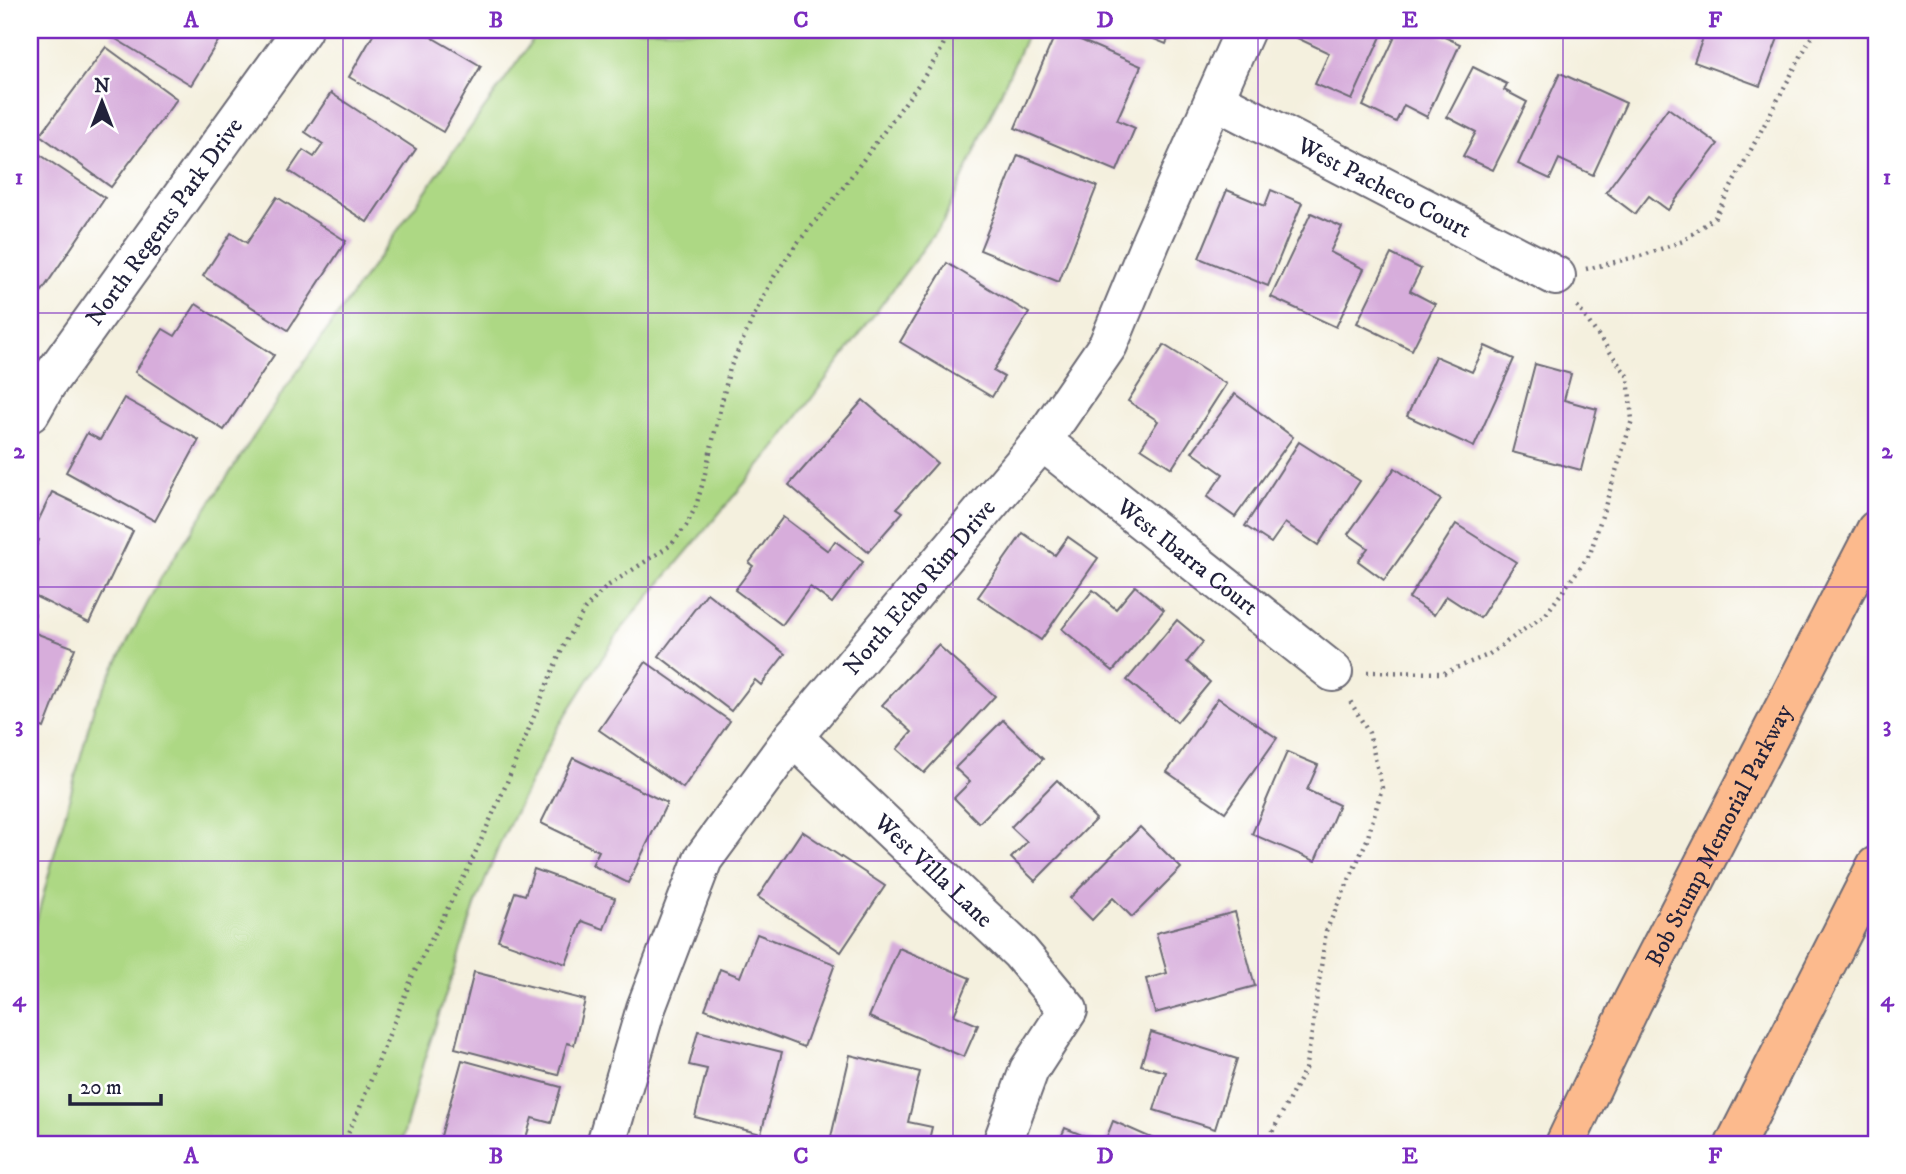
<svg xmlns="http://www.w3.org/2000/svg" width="1906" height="1174" font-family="'IM FELL DW Pica',serif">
<rect width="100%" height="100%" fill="#fff"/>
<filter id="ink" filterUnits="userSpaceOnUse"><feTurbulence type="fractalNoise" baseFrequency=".0143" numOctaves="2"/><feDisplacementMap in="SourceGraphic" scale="14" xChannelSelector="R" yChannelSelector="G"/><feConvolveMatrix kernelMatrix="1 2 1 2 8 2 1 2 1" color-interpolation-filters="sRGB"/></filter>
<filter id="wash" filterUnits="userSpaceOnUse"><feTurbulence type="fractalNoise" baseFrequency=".00686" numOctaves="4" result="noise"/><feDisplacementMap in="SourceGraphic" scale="28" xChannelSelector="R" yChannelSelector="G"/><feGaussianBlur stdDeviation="1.57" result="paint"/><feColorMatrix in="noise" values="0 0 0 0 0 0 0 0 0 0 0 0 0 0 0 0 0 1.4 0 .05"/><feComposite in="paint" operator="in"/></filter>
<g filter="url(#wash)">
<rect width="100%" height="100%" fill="#f4f0de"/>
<polygon fill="#add884" stroke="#687d60" stroke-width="2" points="540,30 1029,30 943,222 777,445 619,632 557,729 501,841 475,906 423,1063 401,1144 30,1144 30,944 94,707 160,579 283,392"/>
<g id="blocks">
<g fill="#d7addb">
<polygon points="115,30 225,30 191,85 111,36"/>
<polygon points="376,30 419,30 481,66 443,132 349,77"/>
<polygon points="1057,30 1141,66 1117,120 1135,128 1117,171 1015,128"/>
<polygon points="1132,30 1172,30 1166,44"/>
<polygon points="1299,30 1384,30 1352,100 1315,84 1329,53 1295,37"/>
<polygon points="1398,30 1429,30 1460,44 1427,117 1404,105 1396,122 1363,106"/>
<polygon points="1706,30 1781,30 1760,86 1694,62"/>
<polygon points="106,47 177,99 111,187 40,135"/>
<polygon points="1473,67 1507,84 1504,90 1527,102 1493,170 1463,156 1476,132 1447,117"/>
<polygon points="1560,73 1626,103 1593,175 1559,159 1550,179 1518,164"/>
<polygon points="331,93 416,149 367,222 289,171 303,150 314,157 323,144 305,132"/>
<polygon points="1668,108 1718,144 1668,210 1649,196 1635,214 1606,192"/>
<polygon points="30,148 105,198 42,291 30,283"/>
<polygon points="1018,155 1097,186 1059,282 980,250"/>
<polygon points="1227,190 1265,206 1271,190 1302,203 1268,286 1199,258"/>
<polygon points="277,197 346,241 288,330 203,276 231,233 247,243"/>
<polygon points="1311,213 1342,227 1330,252 1364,269 1336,327 1271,297"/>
<polygon points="1391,254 1421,269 1410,291 1435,304 1412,350 1357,323"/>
<polygon points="947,263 1029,313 993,371 1004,377 992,397 900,342"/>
<polygon points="196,304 274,355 224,430 135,372 163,329 175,336"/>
<polygon points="1164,345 1226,384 1172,468 1141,448 1158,421 1128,401"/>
<polygon points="1485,346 1514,359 1474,447 1407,416 1435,356 1472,372"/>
<polygon points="1535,364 1571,374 1564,400 1597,409 1581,470 1512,452"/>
<polygon points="1235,394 1293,437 1235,517 1207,497 1223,474 1192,452"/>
<polygon points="124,398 199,440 155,521 66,472 87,433 100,440"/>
<polygon points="863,400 937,463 897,508 903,512 868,552 789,485"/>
<polygon points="1299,442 1360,481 1318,545 1285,523 1271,543 1245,526"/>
<polygon points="1395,468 1441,500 1384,580 1358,561 1368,548 1348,534"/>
<polygon points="52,492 133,531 89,623 30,594 30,560 39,540 31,536"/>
<polygon points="783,517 828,551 835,541 863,562 832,603 810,587 782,625 735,590 753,566 749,563"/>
<polygon points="1456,524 1516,562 1480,618 1446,596 1434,615 1409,598"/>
<polygon points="1023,533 1055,555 1068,537 1098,558 1041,640 978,597"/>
<polygon points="1135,586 1164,610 1113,671 1062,629 1093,590 1116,609"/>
<polygon points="707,593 785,654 761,685 755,680 731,711 659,656"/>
<polygon points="30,612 35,614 30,628"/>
<polygon points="1177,620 1203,642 1187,662 1210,682 1177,722 1127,680"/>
<polygon points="30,631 75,648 44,728 30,722"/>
<polygon points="938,645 995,696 924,773 897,749 912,732 882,705"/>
<polygon points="646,662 730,721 683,788 599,730"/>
<polygon points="1218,698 1277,738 1225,812 1167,772"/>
<polygon points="1003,720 1043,759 979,823 954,798 970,782 955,768"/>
<polygon points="1287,752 1318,765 1307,790 1339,805 1315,861 1252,834"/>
<polygon points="573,758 667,803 628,883 592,865 599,851 541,823"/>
<polygon points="1057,780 1096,819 1035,881 1011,858 1027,842 1011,827"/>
<polygon points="1140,827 1181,868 1132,917 1113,898 1092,920 1070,898"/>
<polygon points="802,831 885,886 841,952 758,897"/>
<polygon points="534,869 615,898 604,929 582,921 566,964 498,940 515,892 525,895"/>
<polygon points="1235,912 1255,986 1155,1013 1146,979 1167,973 1156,933"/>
<polygon points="757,934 835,964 804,1047 705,1009 720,969 740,977"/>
<polygon points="899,948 970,978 954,1015 978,1025 964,1057 869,1017"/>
<polygon points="474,972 585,1000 574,1045 567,1043 558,1075 455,1048"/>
<polygon points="698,1031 782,1052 761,1134 695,1117 707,1069 689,1065"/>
<polygon points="1151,1032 1237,1059 1215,1129 1154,1110 1166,1072 1141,1065"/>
<polygon points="850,1055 920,1072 908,1122 932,1127 928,1144 864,1144 831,1137"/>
<polygon points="462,1060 561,1087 551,1123 532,1118 524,1144 439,1143"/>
<polygon points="1113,1121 1156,1140 1154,1144 1058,1144 1065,1128 1104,1144"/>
<polygon points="705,1139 725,1143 725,1144 704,1144"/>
</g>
</g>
</g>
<g filter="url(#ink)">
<use href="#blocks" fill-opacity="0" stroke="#6c6a74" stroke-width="2"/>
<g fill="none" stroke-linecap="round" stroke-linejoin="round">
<defs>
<g id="minor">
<path id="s1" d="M1214,99L1556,276"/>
<path id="s2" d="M30,413L46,385L302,30"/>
<path id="s3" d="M1042,441L1333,672"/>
<path id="s4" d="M793,737L1020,952L1068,1010L1029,1070L1002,1144"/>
<path id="s5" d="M606,1144L646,1008L703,859L793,737L1042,441L1108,345L1151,241L1245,30"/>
</g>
<g id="highway">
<path id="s6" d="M1565,1144L1633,1001L1876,530"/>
<polyline points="1735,1144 1876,866"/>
</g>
</defs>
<use href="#minor" stroke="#6c6a74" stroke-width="42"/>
<use href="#highway" stroke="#6c6a74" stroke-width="42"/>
<g stroke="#6c6a74" stroke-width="4.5" stroke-dasharray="2 5" stroke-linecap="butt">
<polyline points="1586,269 1644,255 1683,241 1715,217 1815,30"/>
<polyline points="1367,672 1444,673 1488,655 1546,614 1590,554 1632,420 1628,377 1575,303"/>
<polyline points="340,1144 347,1136 360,1107 413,975 468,869 505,787 555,665 568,637 585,609 606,587 671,545 686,526 696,506 703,482 730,368 759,305 775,275 795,246 839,193 921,81 939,54 950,30"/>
<polyline points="1266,1144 1305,1069 1311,1039 1326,931 1367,840 1382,788 1369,733 1350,701"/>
</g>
<use href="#minor" stroke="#fff" stroke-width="38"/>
<use href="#highway" stroke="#fcba8d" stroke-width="38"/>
</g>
</g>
<path fill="none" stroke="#7b2cbf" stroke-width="2" stroke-opacity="0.55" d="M343,30V1144M648,30V1144M953,30V1144M1258,30V1144M1563,30V1144M30,313H1876M30,587H1876M30,861H1876"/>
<g text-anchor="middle" stroke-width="5" stroke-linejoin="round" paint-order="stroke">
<g font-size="24" fill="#22223b" stroke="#fff">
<text dy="8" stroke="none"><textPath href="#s1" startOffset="192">West Pacheco Court</textPath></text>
<text dy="8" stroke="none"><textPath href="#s2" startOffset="234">North Regents Park Drive</textPath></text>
<text dy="8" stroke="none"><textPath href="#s3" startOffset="186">West Ibarra Court</textPath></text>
<text dy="8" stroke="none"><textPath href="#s5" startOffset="649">North Echo Rim Drive</textPath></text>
<text dy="8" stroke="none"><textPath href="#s6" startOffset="345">Bob Stump Memorial Parkway</textPath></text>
<text dy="8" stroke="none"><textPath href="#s4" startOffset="194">West Villa Lane</textPath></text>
</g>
</g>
<rect width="1906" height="1174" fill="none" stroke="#fff" stroke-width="77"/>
<g transform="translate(102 102)" stroke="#ffffff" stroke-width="5" paint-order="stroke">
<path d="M0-5L12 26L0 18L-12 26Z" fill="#22223b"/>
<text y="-10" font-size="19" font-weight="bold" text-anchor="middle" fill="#22223b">N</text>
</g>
<path d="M70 1094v10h91v-10" fill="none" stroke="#22223b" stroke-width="3.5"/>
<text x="80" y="1094" font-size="21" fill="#22223b" stroke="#ffffff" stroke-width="5" paint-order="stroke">20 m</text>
<rect x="38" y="38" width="1830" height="1098" fill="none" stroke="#7b2cbf" stroke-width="2.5"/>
<g font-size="23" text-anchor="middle" font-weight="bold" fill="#7b2cbf">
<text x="191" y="27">A</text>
<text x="496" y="27">B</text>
<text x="801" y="27">C</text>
<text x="1105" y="27">D</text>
<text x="1410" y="27">E</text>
<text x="1715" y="27">F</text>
<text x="19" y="184">1</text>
<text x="1887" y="184">1</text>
<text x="19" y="458">2</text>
<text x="1887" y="458">2</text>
<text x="19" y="732">3</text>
<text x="1887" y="732">3</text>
<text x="19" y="1006">4</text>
<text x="1887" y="1006">4</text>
<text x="191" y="1163">A</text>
<text x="496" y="1163">B</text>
<text x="801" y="1163">C</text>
<text x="1105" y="1163">D</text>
<text x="1410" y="1163">E</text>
<text x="1715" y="1163">F</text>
</g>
</svg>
